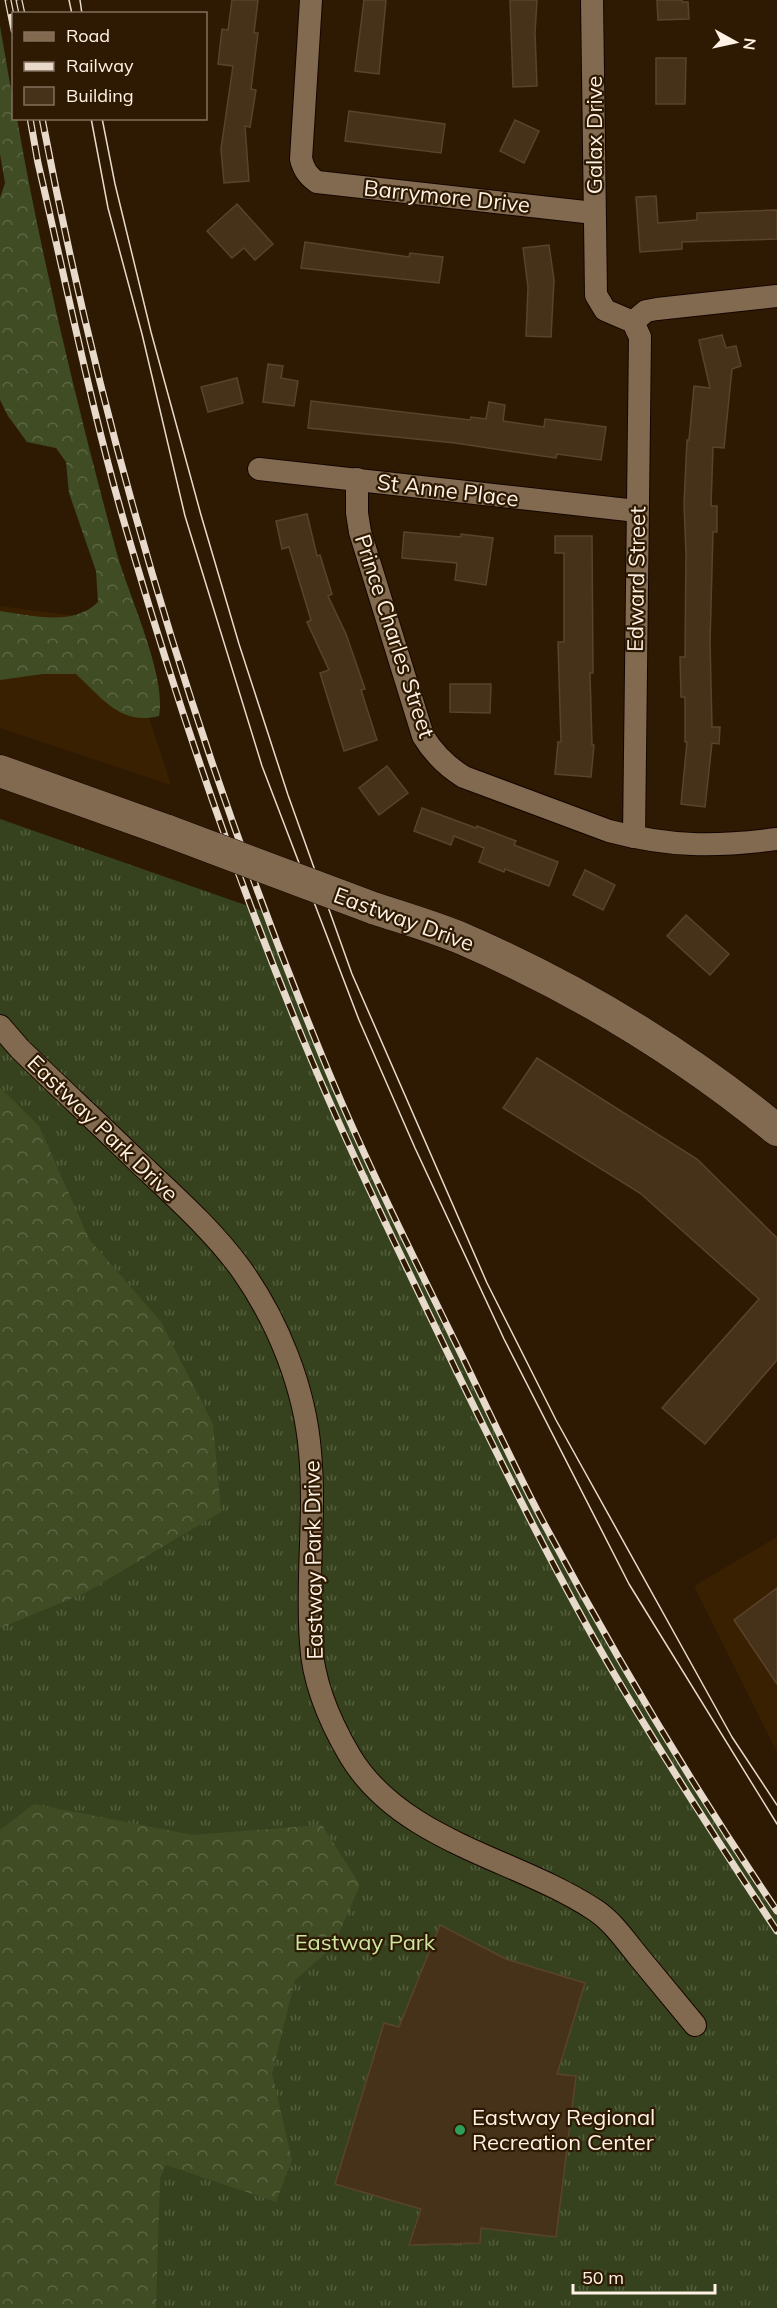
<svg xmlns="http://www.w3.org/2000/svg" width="777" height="2308" font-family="Mulish,sans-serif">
<defs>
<pattern id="grass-tufts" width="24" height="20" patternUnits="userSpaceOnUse" patternTransform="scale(1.5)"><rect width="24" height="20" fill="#36421d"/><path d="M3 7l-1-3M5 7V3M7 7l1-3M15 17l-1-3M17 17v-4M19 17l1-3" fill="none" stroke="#545e3e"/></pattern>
<pattern id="forest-crowns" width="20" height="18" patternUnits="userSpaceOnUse" patternTransform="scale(1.5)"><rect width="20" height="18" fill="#3f4c24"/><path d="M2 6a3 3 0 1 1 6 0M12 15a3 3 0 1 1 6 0" fill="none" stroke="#5c6644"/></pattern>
</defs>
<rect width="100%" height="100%" fill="#2e1a03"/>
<g fill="#392001">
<polygon points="0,606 117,621 171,785 0,728"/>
<polygon points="777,1537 777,1752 694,1586"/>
</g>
<polygon fill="url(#grass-tufts)" points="0,819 265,912 341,1101 424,1287 515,1469 613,1647 693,1781 777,1909 777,2308 0,2308"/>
<g fill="url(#forest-crowns)">
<path d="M0,26L13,101L14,118L17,119C43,265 78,410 117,554C129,596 167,677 159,716C121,726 102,698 76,674H43L0,680V611C31,615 73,627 98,602L96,571L69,493L66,462L56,448L27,442L8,416L0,400V198L5,183L0,154Z"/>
<polygon points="0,1087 39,1126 89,1239 161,1322 213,1424 221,1512 85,1593 0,1628"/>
<polygon points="34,1804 193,1835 322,1825 360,1885 333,1947 295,1980 272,2074 292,2160 276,2202 166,2165 160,2178 156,2308 0,2308 0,1830"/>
</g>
<g fill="#463119" stroke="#5a432b" stroke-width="1.5">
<polygon points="232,0 258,0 254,33 258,33 251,89 256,90 250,127 245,126 249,181 224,183 221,149 233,66 218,64 222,29 228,30"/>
<polygon points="364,0 386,0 379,74 355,71"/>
<polygon points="510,0 537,0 535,33 537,86 513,87"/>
<polygon points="657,0 682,0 682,2 688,2 689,19 658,20"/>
<polygon points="656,58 686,58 685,104 656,104"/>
<polygon points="349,111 445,124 441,153 345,141"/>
<polygon points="515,120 539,131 524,163 500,151"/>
<polygon points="656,196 658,223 697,220 697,213 777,210 777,239 682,242 682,249 640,252 636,197"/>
<polygon points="237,204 273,244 255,260 244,248 232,258 207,231"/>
<polygon points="305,242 409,257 410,253 443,257 439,283 301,268"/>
<polygon points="549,245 554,280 551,337 526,336 528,287 523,248"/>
<polygon points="722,335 726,348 736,346 741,366 732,369 724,448 713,447 711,506 717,506 717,532 713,532 710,642 712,727 720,727 719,744 712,743 705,807 681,804 687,742 685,742 685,697 681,697 680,657 685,657 686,554 684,504 687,440 689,440 694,386 710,388 699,340"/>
<polygon points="268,364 283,366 281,378 298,381 294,406 263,402"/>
<polygon points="237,378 243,403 208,412 201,387"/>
<polygon points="311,401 470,420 471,417 486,419 489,402 505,405 503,421 544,427 545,419 606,427 601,460 557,454 556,458 455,443 308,428"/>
<polygon points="307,514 317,556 320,555 332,594 328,596 346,634 365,689 361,690 377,740 344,751 320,673 329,670 307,622 311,620 289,547 282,549 276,521"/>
<polygon points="404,532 461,537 461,534 493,538 486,585 455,580 457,563 402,558"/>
<polygon points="555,536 592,536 593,673 590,673 592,745 594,745 591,777 555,774 558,742 561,742 558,642 564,642 564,553 555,553"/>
<polygon points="450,684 491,684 490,713 450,712"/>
<polygon points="387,766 408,793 379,815 359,788"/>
<polygon points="422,808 476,828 477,826 516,841 514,845 558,862 549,886 505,869 504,872 479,862 484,848 454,836 451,845 414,831"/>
<polygon points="585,870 615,885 603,910 573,895"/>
<polygon points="686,915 729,954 710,975 667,936"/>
<polygon points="537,1058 697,1159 777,1238 777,1360 705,1444 662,1408 759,1299 640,1193 503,1108"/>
<polygon points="777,1588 777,1684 734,1620"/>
<polygon points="440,1925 506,1959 585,1983 557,2074 576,2076 556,2237 481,2228 480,2243 409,2245 421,2209 335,2184 384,2023 399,2027"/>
</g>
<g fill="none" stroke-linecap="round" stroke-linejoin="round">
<defs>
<g id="minor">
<path d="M311,0L301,159C304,170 308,176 317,182L594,213"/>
<polyline points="592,0 596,295 605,310 633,322 640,337 634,837"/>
<polyline points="633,322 646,311 657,309 777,296"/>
<polyline points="259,469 637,511"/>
<path d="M357,479V513L360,532L423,736C434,754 446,766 464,777L609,831C670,847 715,847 777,839"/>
<path d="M0,1026L20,1049C58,1086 97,1122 135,1159C172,1194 211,1228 241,1269C278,1321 305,1388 310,1452C316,1516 306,1579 311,1643C313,1683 330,1722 350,1756C402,1842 516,1858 595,1910C612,1921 625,1940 638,1956C657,1979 676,2002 695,2025"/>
</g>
<g id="secondary">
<polyline points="0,771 168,831"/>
<path d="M373,908C403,918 434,927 463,939C576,988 682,1052 777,1130"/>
</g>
</defs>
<use href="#minor" stroke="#150500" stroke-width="24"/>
<use href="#secondary" stroke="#150500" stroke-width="33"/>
<use href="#minor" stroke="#816a50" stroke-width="22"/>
<use href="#secondary" stroke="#816a50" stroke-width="32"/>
<g stroke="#e8dacb" stroke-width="1.5">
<polyline points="69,0 72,14"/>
<polyline points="80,0 82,14"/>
<polyline points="91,118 108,208 142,334 185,516 262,766 359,1020 415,1148 504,1339 629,1584 777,1824"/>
<polyline points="102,118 115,184 151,332 201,515 239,644 288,795 352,974 487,1283 556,1420 732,1737 777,1805"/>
</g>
<defs>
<g id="rail">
<polyline points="8,0 14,30"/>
<polyline points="19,0 22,14"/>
<path d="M30,118L38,163C68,291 94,423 132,549C183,722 242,894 312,1061C356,1165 406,1266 455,1368C506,1472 557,1577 616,1677C667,1763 722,1848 777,1931"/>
<path d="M42,118C103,439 198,754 322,1056C364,1159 414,1258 463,1358C488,1410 513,1464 540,1516C612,1651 691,1784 777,1911"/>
</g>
</defs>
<use href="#rail" stroke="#e8dacb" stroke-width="7"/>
<use href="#rail" stroke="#2e1a03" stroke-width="4.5" stroke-dasharray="14" stroke-linecap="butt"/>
<defs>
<polyline id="secondary-bridge" points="168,831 373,908"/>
</defs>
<use href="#secondary-bridge" stroke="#150500" stroke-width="33" stroke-linecap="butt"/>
<use href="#secondary-bridge" stroke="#816a50" stroke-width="32"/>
</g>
<circle fill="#2e9e5b" stroke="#2e1a03" stroke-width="2" cx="460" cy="2130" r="6"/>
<g text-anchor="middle" stroke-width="4.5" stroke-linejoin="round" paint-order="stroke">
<g font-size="22" fill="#fff1e3" stroke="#2e1a03">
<text transform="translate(594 135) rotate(-90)" y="8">Galax Drive</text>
<text transform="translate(447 196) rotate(6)" y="8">Barrymore Drive</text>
<text transform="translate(448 490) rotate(7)" y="8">St Anne Place</text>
<text transform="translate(636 579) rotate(-89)" y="8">Edward Street</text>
<text transform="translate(395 636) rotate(72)" y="8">Prince Charles Street</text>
<text transform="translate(404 919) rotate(20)" y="8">Eastway Drive</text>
<text transform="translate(103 1128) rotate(44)" y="8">Eastway Park Drive</text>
<text transform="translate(313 1560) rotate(-91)" y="8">Eastway Park Drive</text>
</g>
<g font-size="22" fill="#cde6a1" stroke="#2e1a03">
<text x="365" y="1950">Eastway Park</text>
</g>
<g font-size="22" fill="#fff1e3" stroke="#2e1a03" text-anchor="start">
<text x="472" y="2125">Eastway Regional<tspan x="472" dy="25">Recreation Center</tspan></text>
</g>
</g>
<rect x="12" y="12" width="195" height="108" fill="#2e1a03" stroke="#82705d" stroke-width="1.5"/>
<rect x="24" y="32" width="30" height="9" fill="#816a50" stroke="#82705d" stroke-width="1.5"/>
<text x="66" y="42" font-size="18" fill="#fff1e3">Road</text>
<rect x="24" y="62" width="30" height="9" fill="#e8dacb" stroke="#82705d" stroke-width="1.5"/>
<text x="66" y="72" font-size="18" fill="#fff1e3">Railway</text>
<rect x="24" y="87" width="30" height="18" fill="#463119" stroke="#82705d" stroke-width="1.5"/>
<text x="66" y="102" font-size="18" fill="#fff1e3">Building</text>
<g transform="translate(735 42) rotate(98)" stroke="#2e1a03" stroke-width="4.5" paint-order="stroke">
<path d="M0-4.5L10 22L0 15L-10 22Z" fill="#fff1e3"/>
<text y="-9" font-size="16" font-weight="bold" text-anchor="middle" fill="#fff1e3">N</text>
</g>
<path d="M573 2284v9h142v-9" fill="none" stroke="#fff1e3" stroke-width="3"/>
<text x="582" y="2284" font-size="18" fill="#fff1e3" stroke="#2e1a03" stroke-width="4.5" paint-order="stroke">50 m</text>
</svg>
